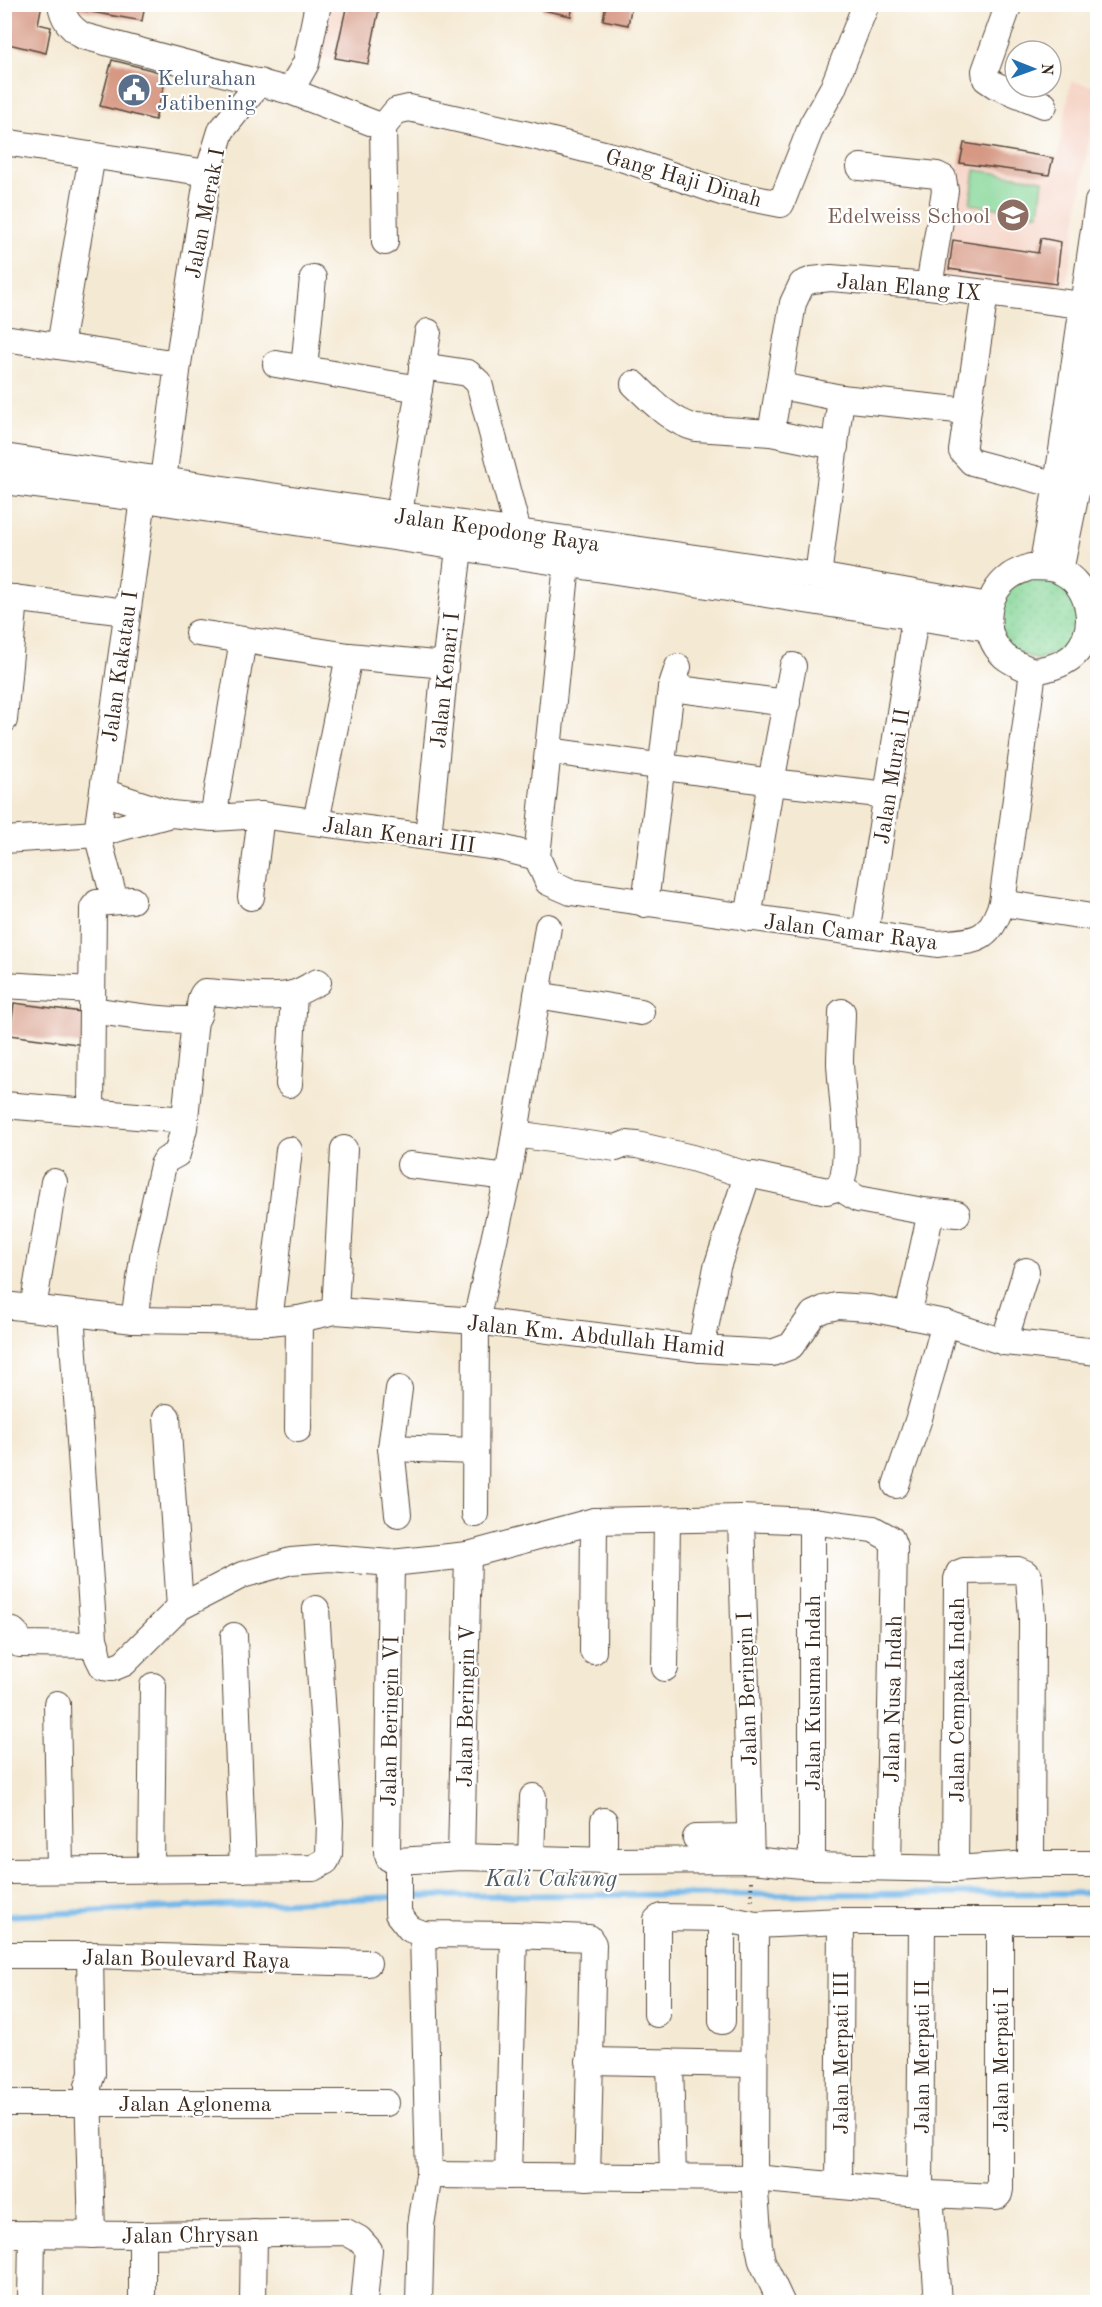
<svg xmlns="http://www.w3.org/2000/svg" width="1102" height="2307" font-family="'Old Standard TT',serif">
<defs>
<pattern id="grass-dots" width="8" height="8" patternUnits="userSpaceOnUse" patternTransform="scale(1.5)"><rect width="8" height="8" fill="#84d596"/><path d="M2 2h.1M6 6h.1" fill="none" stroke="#73b781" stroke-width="1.8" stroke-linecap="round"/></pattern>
</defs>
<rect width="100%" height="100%" fill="#fff"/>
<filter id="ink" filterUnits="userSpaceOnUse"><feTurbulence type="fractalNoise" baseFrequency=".0167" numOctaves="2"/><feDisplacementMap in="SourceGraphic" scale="12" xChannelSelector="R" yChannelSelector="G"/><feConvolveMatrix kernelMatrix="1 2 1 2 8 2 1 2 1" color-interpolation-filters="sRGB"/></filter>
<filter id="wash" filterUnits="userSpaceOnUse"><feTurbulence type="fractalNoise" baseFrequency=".008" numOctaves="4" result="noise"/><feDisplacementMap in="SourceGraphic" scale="24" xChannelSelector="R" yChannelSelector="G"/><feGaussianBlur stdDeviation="1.35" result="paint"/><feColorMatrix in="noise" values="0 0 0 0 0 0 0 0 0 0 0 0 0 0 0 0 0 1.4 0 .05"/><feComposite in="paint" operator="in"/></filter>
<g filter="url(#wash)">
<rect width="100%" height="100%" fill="#f4e9d3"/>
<g fill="#f5d2c3">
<polygon points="327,5 382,5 369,66 316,56"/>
<polygon points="1071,81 1097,87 1066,290 936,274 963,141 1058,156"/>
</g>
<polygon fill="url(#grass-dots)" stroke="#60805a" stroke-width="1.5" points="1036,576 1060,581 1081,611 1071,646 1037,660 1014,651 1000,631 1000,606 1013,585"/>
<polygon fill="#84d596" stroke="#60805a" stroke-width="1.5" points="975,170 1043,180 1039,214 970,204"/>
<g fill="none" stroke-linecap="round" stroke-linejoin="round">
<g stroke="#73b8e9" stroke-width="6">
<polyline points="404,1896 1098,1893"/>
<polyline points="4,1916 393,1897"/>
</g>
</g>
<g id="blocks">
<g fill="#d69883">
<polygon points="5,4 42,4 38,24 51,27 46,53 4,43"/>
<polygon points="69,4 145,4 142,21 69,8"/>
<polygon points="347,4 380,4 368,64 335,58"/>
<polygon points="543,4 573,4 571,16 542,10"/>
<polygon points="606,4 632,4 628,25 603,20"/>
<polygon points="112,60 167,74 155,120 100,106"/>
<polygon points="964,143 1053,158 1049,175 960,163"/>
<polygon points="1041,238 1061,242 1056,284 949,269 953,240 1038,253"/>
<polygon points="14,1003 89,1013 84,1045 10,1035"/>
</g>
</g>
</g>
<g filter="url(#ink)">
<use href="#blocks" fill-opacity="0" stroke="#574739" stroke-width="1.5"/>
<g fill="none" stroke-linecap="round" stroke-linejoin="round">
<defs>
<g id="minor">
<path d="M61,4C63,19 70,28 83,36L290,91L306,63L318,4"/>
<polyline points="1009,4 985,71 986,79 995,85 1044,105"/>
<polyline points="290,91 383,127 385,242"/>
<polyline points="383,127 396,111 409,108 533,136 624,159 724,193 781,204 812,125 833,88 866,4"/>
<polyline points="4,142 208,173"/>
<polyline points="860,167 937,175 943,178 945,191 929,286"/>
<polyline points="985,293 962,451 972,462 1057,485"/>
<polyline points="4,338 178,364"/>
<polyline points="60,346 92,155"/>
<polyline points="276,364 419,389"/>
<polyline points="422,366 468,373 479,383 518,532"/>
<polyline points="304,368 313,278"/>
<path d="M634,384C653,402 670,421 696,428L771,433L835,446"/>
<polyline points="781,386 841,398 967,411"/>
<polyline points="771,433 793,303 802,284 812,280 831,278 929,286 1098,307"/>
<polyline points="4,457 818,576 989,606"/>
<polyline points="163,480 178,364 208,173 221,131 260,82"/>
<polyline points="4,481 132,497 989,628"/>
<polyline points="399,514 428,332"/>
<path d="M1030,567C1040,567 1049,567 1058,570C1090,584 1099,627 1076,653C1065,665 1048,669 1033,671C1023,667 1012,663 1004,656C981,635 984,595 1009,577C1015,572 1023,570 1030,567Z"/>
<polyline points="1042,567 1057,485 1098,202"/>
<polyline points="1060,571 1078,483 1098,338"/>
<polyline points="818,576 841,398"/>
<polyline points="4,597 126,612"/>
<polyline points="198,633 349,656 445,665"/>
<polyline points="671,688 787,703"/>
<polyline points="4,720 15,598"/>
<polyline points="550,751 771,782 888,795"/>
<polyline points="103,792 171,814 213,818 261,815 428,837 502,848 537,857"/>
<polyline points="213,818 243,640"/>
<polyline points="316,822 349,656"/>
<polyline points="428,837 445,665 461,533"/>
<polyline points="4,840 97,834 171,814"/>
<path d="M537,857L548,882L571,892L937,944C976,940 988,944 1002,903L1033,671"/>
<polyline points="537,857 567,564"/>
<polyline points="251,897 261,815"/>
<path d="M132,900L97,903L93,908L92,1010C127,1015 160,1021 195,1020C203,1012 197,999 205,992C228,993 271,1000 292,994C301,992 309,986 318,982"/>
<polyline points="115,901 97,834 143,499"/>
<polyline points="1002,903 1098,918"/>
<polyline points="645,904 671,688 678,667"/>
<polyline points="748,918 771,782 793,666"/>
<polyline points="865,933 915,618"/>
<polyline points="4,985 91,990"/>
<polyline points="537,995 641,1012"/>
<polyline points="289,1084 294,994"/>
<polyline points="4,1105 185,1120"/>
<polyline points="91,1111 92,1010"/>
<polyline points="515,1134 616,1148 626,1144 637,1145 692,1158 750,1176"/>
<polyline points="410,1165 508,1177"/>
<polyline points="839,1187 858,1199 923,1211 957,1214"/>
<polyline points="4,1305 134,1320 269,1322 299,1319 335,1311 476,1321 701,1349 772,1353 791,1346 813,1314 824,1309 837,1306 869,1308 945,1323 1004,1342 1098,1352"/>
<polyline points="33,1308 54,1182"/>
<polyline points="335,1311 344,1149"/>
<polyline points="71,1313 94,1638 98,1657 103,1667 112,1668 124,1663 180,1607 242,1575 291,1561 330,1558 391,1563 468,1555 594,1521 741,1518 812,1521 873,1529 891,1539 894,1547 888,1867"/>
<polyline points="908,1316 931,1212"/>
<polyline points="134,1320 144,1251 163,1165 166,1160 177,1154 184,1128 195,1020"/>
<polyline points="269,1322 289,1150"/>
<polyline points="1004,1342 1026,1271"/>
<path d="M701,1349L717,1267L746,1179L753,1175L827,1191L839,1187C853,1164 841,1092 840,1063C840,1046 842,1029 842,1012"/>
<polyline points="167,1417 180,1607"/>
<polyline points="298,1429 299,1319"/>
<polyline points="391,1448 474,1451"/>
<polyline points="896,1485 919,1418 945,1323"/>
<polyline points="398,1514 391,1448 399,1389"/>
<polyline points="475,1514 476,1321 508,1177 548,927"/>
<polyline points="741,1518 751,1860"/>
<polyline points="812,1521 812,1866"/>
<polyline points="391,1563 387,1852 389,1858 398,1861 398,1914 410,1929 423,1934 514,1935 589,1938 593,1944 587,2177"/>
<polyline points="4,1629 13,1631 16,1634 15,1641 19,1644 96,1645"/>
<polyline points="234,1636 243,1869"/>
<polyline points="593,1651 594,1521"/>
<polyline points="665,1668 667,1520"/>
<polyline points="57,1704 60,1869"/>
<polyline points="604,1821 604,1861"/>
<polyline points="696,1838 750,1837"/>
<polyline points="461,1857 468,1555"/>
<polyline points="531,1858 533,1797"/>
<polyline points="398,1861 461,1857 609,1861 751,1860 812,1866 955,1869 1031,1864 1098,1864"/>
<polyline points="955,1869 957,1579 959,1573 964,1571 1018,1570 1025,1573 1029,1577 1032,1618 1031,1864"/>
<polyline points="151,1870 153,1686"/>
<polyline points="4,1871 313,1868 326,1861 329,1854 330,1822 316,1609"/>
<polyline points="722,1918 722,2021"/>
<polyline points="755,1925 754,2178 759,2246 762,2261 781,2302"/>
<polyline points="4,1955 90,1955 368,1963"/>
<polyline points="90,1955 92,2074 88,2086 92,2235"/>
<polyline points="657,2014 657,1920 661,1917 722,1918 755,1925 841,1921 1098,1921"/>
<polyline points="589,2061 754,2064"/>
<polyline points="670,2062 673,2177"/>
<polyline points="4,2103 386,2103"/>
<polyline points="429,2175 754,2178 930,2194 996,2197 999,2194 1000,2189 1000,1921"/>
<polyline points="508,2176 514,1935"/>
<polyline points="839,2185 841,1921"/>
<polyline points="920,2192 922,1922"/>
<polyline points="930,2194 938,2302"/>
<polyline points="4,2234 142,2235 346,2232 359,2239 369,2250 364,2302"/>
<polyline points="142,2235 142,2302"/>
<polyline points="31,2302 32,2234"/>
<polyline points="253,2302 254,2233"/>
<polyline points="419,2302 421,2225 429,2175 423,1934"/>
</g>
</defs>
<use href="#minor" stroke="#574739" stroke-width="28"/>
<polyline stroke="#574739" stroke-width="4" stroke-dasharray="1.5 4.5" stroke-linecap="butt" points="751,1881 752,1904"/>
<use href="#minor" stroke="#fff" stroke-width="26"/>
</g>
</g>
<defs>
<symbol id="civic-disc" viewBox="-11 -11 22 22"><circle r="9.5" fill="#5c6f8a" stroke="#fff"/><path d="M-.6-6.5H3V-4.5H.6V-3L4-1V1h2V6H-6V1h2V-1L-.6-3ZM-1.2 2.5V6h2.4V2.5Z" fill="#fff"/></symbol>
<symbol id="school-disc" viewBox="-11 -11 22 22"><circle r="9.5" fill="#8d6e63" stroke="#fff"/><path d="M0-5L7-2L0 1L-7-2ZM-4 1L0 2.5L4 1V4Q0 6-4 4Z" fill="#fff"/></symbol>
</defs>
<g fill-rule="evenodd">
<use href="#civic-disc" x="115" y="71" width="38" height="38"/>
<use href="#school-disc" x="994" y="196" width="38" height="38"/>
</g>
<g text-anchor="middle" stroke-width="4.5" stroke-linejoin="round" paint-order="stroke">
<g font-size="22" fill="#4e5e75" stroke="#fff" text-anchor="start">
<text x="157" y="85">Kelurahan<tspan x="157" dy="25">Jatibening</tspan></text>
</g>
<g font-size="22" fill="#3b2a1e" stroke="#fff">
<text transform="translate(684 177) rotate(16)" y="8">Gang Haji Dinah</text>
<text transform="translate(204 213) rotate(-79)" y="8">Jalan Merak I</text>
<text transform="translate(909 286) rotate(5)" y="8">Jalan Elang IX</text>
<text transform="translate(497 529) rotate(8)" y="8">Jalan Kepodong Raya</text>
<text transform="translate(119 666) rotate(-82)" y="8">Jalan Kakatau I</text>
<text transform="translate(444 680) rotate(-84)" y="8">Jalan Kenari I</text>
<text transform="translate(891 776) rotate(-81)" y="8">Jalan Murai II</text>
<text transform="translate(399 834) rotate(8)" y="8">Jalan Kenari III</text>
<text transform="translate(851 931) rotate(7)" y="8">Jalan Camar Raya</text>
<text transform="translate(596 1335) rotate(6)" y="8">Jalan Km. Abdullah Hamid</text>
<text transform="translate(746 1689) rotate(-92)" y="8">Jalan Beringin I</text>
<text transform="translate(812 1693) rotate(-90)" y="8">Jalan Kusuma Indah</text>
<text transform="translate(892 1699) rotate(-89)" y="8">Jalan Nusa Indah</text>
<text transform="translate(956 1700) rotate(-90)" y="8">Jalan Cempaka Indah</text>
<text transform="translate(465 1706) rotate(-89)" y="8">Jalan Beringin V</text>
<text transform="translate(389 1721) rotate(-89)" y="8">Jalan Beringin VI</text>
<text transform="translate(186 1958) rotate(1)" y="8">Jalan Boulevard Raya</text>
<text transform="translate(840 2053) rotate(-90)" y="8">Jalan Merpati III</text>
<text transform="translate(921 2057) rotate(-90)" y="8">Jalan Merpati II</text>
<text transform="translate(1000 2060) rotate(-90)" y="8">Jalan Merpati I</text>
<text x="195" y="2111">Jalan Aglonema</text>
<text transform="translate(190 2234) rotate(-1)" y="8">Jalan Chrysan</text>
</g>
<g font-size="22" fill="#785e54" stroke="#fff" text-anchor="end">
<text x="990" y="223">Edelweiss School</text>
</g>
<g font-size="24" font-style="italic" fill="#4f5c65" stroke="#fff">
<text x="551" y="1886">Kali Cakung</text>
</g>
</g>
<rect width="1102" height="2307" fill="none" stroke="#fff" stroke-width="24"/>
<g transform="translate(1033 69) rotate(91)"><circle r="28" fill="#ffffff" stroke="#b1aaa5" stroke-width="1.5"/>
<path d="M0-4.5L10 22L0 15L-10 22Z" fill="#1f6fb2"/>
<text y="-9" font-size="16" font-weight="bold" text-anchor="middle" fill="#3b2a1e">N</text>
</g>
</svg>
